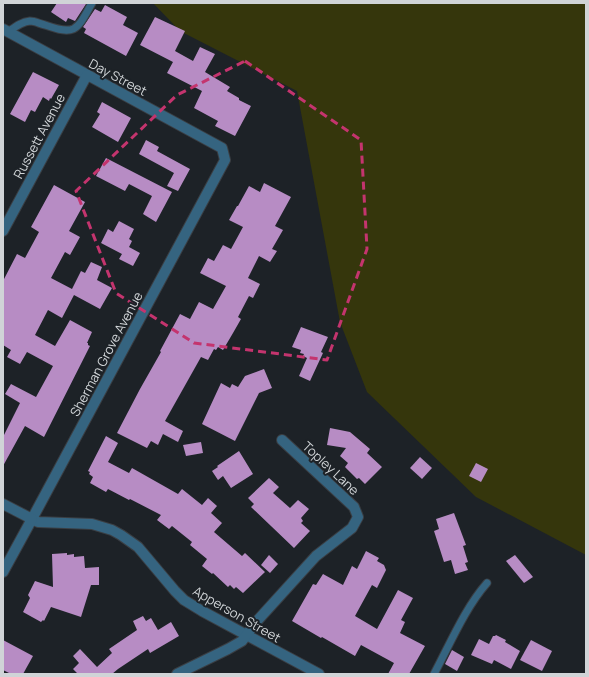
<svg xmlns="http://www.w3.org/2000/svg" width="589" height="677" font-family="Manrope,sans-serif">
<rect width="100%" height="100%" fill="#1d2227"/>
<polygon fill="#35360c" points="153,3 586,3 586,555 476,497 367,392 340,322 297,91 180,31"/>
<g fill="#b78cc4">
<polygon points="57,3 85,3 86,4 75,21 68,18 66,22 51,12"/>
<polygon points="105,5 127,17 123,25 138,33 126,56 84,33 86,29 83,27 95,9 101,12"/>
<polygon points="155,17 185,31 175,51 193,61 200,47 215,54 205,72 230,87 227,91 239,98 239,100 251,106 235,136 215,126 218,121 194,108 202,91 167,73 173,62 140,45"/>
<polygon points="33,72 59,85 51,99 50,98 49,101 43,97 35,112 31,110 25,122 10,114"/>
<polygon points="102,102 131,118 118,142 92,127 100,114 97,112"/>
<polygon points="146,140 159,147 157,151 190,169 178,191 167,186 174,173 139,154"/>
<polygon points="106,158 172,192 156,222 143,214 152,196 129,184 125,191 96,176"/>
<polygon points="264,183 291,197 275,226 283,230 272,249 277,251 270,262 259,256 248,278 260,284 253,298 249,296 238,317 241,319 233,333 223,350 218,347 216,350 214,349 208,360 201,357 165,421 183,431 178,442 163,434 158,445 151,441 147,448 117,433 140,389 161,352 160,351 180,314 190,319 199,302 213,309 226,286 200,273 208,258 214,261 223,245 231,249 243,227 229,220 237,206 238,206 249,186 260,192"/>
<polygon points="54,185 85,202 69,231 80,237 70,255 65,252 51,278 72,289 81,271 85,273 91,262 102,267 97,280 112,288 100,309 74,295 62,318 48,310 35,335 55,346 70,320 92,332 87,343 88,343 88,345 90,346 44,437 25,426 3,466 3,437 20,403 5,394 11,384 36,397 53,366 27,352 20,364 7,357 11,350 3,345 3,281 17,254 25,258 39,232 31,227"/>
<polygon points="119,221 134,229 129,239 132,241 129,247 140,253 133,266 119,259 122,254 101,243 108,229 113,232"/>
<polygon points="301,327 328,337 321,352 323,353 310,381 299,376 307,358 303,356 304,354 300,353 301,350 292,347"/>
<polygon points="264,369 272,388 259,393 235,441 202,424 221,383 230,388 232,384 238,387 245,376"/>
<polygon points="330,428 350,432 370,449 367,453 382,467 365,484 359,478 357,479 345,467 348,463 340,456 346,448 327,445"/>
<polygon points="106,436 118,443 108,462 129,473 132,468 178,494 182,489 202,505 208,498 217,506 211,513 222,523 214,532 242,556 245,553 265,572 243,593 236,587 234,589 230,585 228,587 213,573 212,574 202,566 207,559 190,545 192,542 172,526 169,529 157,520 161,515 130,499 129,500 108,489 106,492 90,483 93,477 89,474 90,472 88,471"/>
<polygon points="201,442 203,453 186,456 183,445"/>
<polygon points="239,451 253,474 231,488 223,476 218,480 212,471 218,467 217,466"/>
<polygon points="420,457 432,468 422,479 410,468"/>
<polygon points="476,463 488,469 481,482 469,476"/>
<polygon points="269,478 279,487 273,493 290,508 298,500 309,509 301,518 303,521 301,523 310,531 294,548 251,507 254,504 248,498"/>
<polygon points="454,513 466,545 463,546 468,562 465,563 468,570 455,574 451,560 444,562 434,531 439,529 436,519"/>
<polygon points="366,551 379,558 377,561 384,565 386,570 377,588 372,585 355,616 377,629 398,590 413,598 401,620 405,622 400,633 425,646 409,674 388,674 394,663 361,645 355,656 322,637 321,638 292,621 313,584 316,585 323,574 343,585 352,566 357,569"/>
<polygon points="67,553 67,555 74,554 74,557 84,556 85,568 99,567 99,585 91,585 81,617 51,607 44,621 43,620 41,622 23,612 30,598 28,595 35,581 53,587 52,554"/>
<polygon points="269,555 278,564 270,573 261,565"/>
<polygon points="515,555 533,577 524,583 506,561"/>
<polygon points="143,616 146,621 151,618 158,630 171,622 179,636 150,653 148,649 118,669 112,674 78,674 73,669 79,663 73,656 80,649 97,667 112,653 109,649 137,630 133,621"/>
<polygon points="496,635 506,640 505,642 520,651 511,669 494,660 492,664 471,655 479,639 489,644 493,636 495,636"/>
<polygon points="3,640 33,656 23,674 11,674 3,670"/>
<polygon points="531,640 552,651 542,671 520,660"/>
<polygon points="452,650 464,657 457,671 445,664"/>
</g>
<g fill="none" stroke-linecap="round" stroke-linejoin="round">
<defs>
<g id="service">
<path d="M8,32C15,27 21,22 30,21C35,21 40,24 45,25C76,36 77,30 92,3"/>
<path d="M434,674C450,644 465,608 487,583"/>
</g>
<g id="minor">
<polyline points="3,29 222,148 225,160 32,519 38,522 92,524 112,530 121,535 138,547 175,591 184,600 202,611 319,674"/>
<polyline points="3,231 87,75"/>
<polyline points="177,674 228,649 242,641 257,621 316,556 352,528 358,517 354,507 282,440"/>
</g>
<polyline id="tertiary" points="3,504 32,519 3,572"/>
</defs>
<use href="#service" stroke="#3a3e43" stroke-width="9"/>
<use href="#minor" stroke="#3a3e43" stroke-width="12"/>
<use href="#tertiary" stroke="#3a3e43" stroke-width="12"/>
<use href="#service" stroke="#356480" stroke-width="7"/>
<use href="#minor" stroke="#356480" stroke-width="10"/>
<use href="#tertiary" stroke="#356480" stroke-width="10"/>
</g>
<path fill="none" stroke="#c4346e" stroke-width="3" stroke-dasharray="8 5" stroke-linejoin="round" d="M245,61L361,140L367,249L327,360L194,343L116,293L76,191L177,95Z"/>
<g text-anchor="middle" stroke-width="4" stroke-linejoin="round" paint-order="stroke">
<g font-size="13" fill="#d0d4d7" stroke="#1d2227">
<text transform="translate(118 77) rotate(28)" y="5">Day Street</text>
<text transform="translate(39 136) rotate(-62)" y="5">Russett Avenue</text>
<text transform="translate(106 354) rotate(-62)" y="5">Sherman Grove Avenue</text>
<text transform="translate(331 468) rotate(43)" y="5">Topley Lane</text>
<text transform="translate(237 614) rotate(30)" y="5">Apperson Street</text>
</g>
</g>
<rect width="589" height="677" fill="none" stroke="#d0d4d7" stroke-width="8"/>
</svg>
